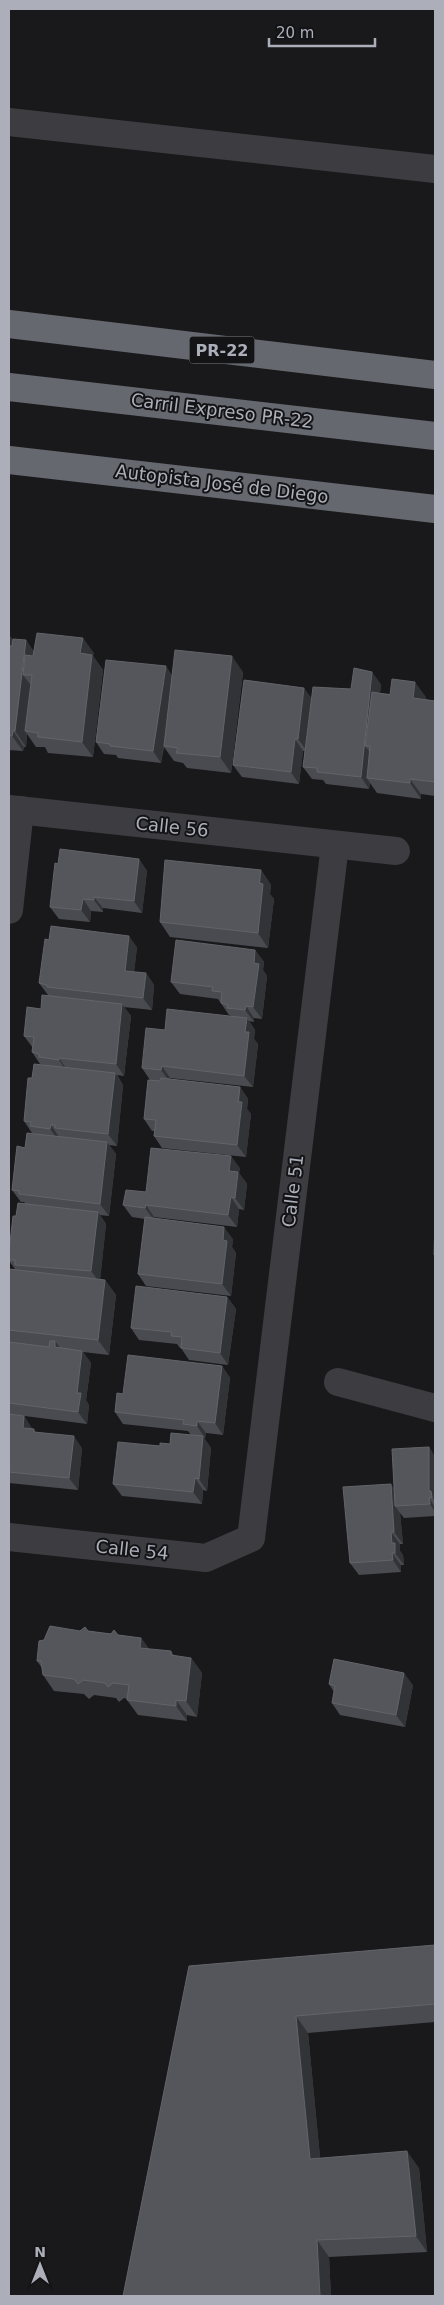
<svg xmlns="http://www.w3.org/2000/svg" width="444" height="2305" font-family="'DejaVu Sans',sans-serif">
<rect width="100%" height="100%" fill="#19191b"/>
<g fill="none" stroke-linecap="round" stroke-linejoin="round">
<g stroke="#3c3c41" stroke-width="28">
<polyline points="9,122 435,169"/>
<polyline points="9,809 396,851"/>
<polyline points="9,910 20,810"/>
<polyline points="338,1382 435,1408"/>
<polyline points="9,1537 206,1558 251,1538 335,845"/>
</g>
<g stroke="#666870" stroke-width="28">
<polyline points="9,324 435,375"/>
<polyline points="9,387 435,436"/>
<polyline points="9,460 435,509"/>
</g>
</g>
<g fill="#4a4b50">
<polygon points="9,635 13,640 26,640 34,652 94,653 93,656 103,670 93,757 48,753 45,747 36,747 27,734 26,747 24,747 23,751 9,750"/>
<polygon points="243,672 231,773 187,768 183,763 174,761 164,747 161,763 118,758 116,755 104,754 96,742 172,675"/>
<polygon points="381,684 380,693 426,697 425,699 435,701 435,796 421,794 421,799 377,793 370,783 369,789 326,784 323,780 312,779 303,767 305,751 303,751 299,784 242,777 233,765 312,698 351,689"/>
<polygon points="139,859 147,871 142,913 103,908 103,912 91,911 90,922 59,919 50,907 58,864"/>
<polygon points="261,870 271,885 270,894 274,899 268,948 170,937 160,922"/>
<polygon points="137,947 134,972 146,973 154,985 152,1010 124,1007 131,1016 124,1076 117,1075 123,1085 117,1146 109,1145 116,1154 109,1216 100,1215 106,1224 100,1279 105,1280 116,1295 109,1355 83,1352 91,1363 86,1400 89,1405 87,1424 9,1414 9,1269 15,1269 9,1261 9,1252 16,1216 25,1203 24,1202 21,1202 12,1190 25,1148 35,1134 35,1133 32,1133 24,1121 32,1078 44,1065 40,1064 32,1052 33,1048 24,1036 41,1009 48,995 39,983"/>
<polygon points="255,950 264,962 263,970 267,976 262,1019 254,1018 254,1022 249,1021 255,1030 254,1039 258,1044 253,1087 170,1078 170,1080 240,1087 248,1099 247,1109 251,1114 246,1157 162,1148 154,1136 155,1131 152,1131 144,1119 150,1080 142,1068 165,1030 234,1017 229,1015 218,999 180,994 171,982"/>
<polygon points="240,1168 239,1173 247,1184 244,1210 239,1209 237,1227 154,1217 154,1218 233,1239 232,1247 236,1253 231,1296 146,1286 138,1274 145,1219 132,1217 123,1205 146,1192"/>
<polygon points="227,1297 236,1309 228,1365 189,1360 181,1348 180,1348 177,1344 139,1340 131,1328"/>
<polygon points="222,1366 230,1378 223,1435 206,1433 205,1438 204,1438 211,1448 207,1491 203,1490 202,1504 122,1496 113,1484 160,1446 170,1444 191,1435 188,1431 123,1424 115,1412 123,1394"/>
<polygon points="9,1414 24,1416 32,1429 37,1433 82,1448 78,1490 9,1483"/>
<polygon points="429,1447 435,1457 435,1516 404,1518 400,1513 403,1544 400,1544 400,1551 403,1555 404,1565 401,1565 401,1572 359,1575 350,1563 394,1489"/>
<polygon points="88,1631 141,1638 149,1649 171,1651 174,1656 191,1658 202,1673 197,1717 187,1715 187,1721 138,1715 127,1700 127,1699 124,1698 119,1702 116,1698 94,1695 89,1699 84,1694 54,1691 43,1675 42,1668 37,1661"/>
<polygon points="329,1684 413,1685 405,1727 340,1715 332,1703 334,1692"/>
<polygon points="435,1945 435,2022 308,2033 320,2158 419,2168 427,2252 329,2257 331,2296 189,1966"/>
</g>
<g fill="#323336">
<polygon points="9,635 20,650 9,648"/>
<polygon points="83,638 94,653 93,656 103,670 93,757 82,742 80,653"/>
<polygon points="26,640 37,656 32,675 23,675 33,688 25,731 27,734 26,747 15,731"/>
<polygon points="232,656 243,672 231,773 220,757"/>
<polygon points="166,666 174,678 161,763 153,751"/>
<polygon points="372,672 381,684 373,750 370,746 365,746 373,756 367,778 370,783 369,789 361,777"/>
<polygon points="415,682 426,697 424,713 413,698"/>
<polygon points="304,688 313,700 307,751 298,739"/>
<polygon points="13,731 24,747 23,751 12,736"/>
<polygon points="295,739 303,751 299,784 291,772"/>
<polygon points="410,779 421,794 421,799 410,783"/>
<polygon points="139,859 147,871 142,913 134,901"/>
<polygon points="261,870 271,885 270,894 274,899 268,948 258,933"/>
<polygon points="94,897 103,908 103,912 94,900"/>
<polygon points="83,899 91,911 90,922 81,910"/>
<polygon points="129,936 137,947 133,983 125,971"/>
<polygon points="255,950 264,962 263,970 267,976 262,1019 253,1007"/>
<polygon points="146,973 154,985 152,1010 143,998"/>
<polygon points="122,1004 131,1016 124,1076 116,1064"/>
<polygon points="246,1006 254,1018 254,1022 245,1010"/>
<polygon points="247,1018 255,1030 254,1039 258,1044 253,1087 244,1076 245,1032"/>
<polygon points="59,1058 67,1070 67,1072 59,1060"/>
<polygon points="162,1066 170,1078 170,1082 161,1070"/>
<polygon points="115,1073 123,1085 117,1146 108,1134"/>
<polygon points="240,1087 248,1099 247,1109 251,1114 246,1157 237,1145"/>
<polygon points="51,1125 59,1137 59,1141 50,1129"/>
<polygon points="107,1142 116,1154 109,1216 100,1204"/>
<polygon points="231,1156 240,1168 239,1173 247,1184 244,1210 235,1198 229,1171"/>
<polygon points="231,1197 239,1209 237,1227 228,1215"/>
<polygon points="146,1205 154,1217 154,1220 145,1208"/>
<polygon points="98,1212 106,1224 100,1283 91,1271"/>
<polygon points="224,1227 233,1239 232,1247 236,1253 231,1296 222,1284 223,1240"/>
<polygon points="105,1280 116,1295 109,1355 98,1340"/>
<polygon points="227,1297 236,1309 228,1365 220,1353"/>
<polygon points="55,1341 64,1353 55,1347"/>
<polygon points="82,1351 91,1363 86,1400 89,1405 87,1424 78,1412 77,1393"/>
<polygon points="222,1366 230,1378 223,1435 215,1423"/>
<polygon points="24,1416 32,1428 31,1440 23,1428"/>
<polygon points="197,1421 206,1433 205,1438 197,1426"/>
<polygon points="74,1436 82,1448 78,1490 69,1478"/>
<polygon points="203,1436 211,1448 207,1491 199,1479"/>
<polygon points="429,1447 435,1457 435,1501 429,1491"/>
<polygon points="195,1478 203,1490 202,1504 193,1492"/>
<polygon points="391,1484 399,1496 395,1506 400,1513 403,1544 394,1532"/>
<polygon points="429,1498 435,1507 435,1512 430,1504"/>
<polygon points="391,1532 400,1544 400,1551 403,1555 404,1565 395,1553 392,1543"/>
<polygon points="392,1553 401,1565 401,1572 393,1560"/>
<polygon points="141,1638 152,1653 140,1648"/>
<polygon points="191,1658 202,1673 197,1717 186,1701"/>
<polygon points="404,1673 413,1685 405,1727 396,1715"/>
<polygon points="176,1700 187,1715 187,1721 176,1706"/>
<polygon points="296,2016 308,2033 322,2176 310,2159"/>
<polygon points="407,2151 419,2168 427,2252 416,2236"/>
<polygon points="317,2240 329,2257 331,2296 320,2296"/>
</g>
<g fill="#55565b" stroke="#62646a">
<polygon points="37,633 83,638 80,653 92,655 82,742 38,737 38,733 25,731 32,675 23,675 25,655 33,656"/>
<polygon points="13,639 26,640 15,731 13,731 12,736 9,736 9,646 12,646"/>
<polygon points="175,650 232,656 220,757 176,753 178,748 164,746"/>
<polygon points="106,660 166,666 153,751 110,746 110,744 96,742"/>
<polygon points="354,668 372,672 361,777 317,772 317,768 303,767 313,687 351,689"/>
<polygon points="392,679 415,682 413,698 435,701 435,782 410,779 410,783 367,778 370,746 365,746 372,692 390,695"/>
<polygon points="244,680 304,688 298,739 295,739 291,772 233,765"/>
<polygon points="60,849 139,859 134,901 94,897 94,900 83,899 81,910 50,907 55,863 58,864"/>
<polygon points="165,860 261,870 259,883 263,884 258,933 160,922"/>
<polygon points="51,926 129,936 125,971 146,973 143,998 47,987 47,985 39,983 45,939 49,940"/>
<polygon points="176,940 255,950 254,963 259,964 253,1007 246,1006 245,1010 227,1008 228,1005 221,1003 222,992 212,991 213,987 171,982"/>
<polygon points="42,995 122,1004 116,1064 59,1058 59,1060 39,1057 39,1054 32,1052 34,1037 24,1036 27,1007 41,1009"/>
<polygon points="167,1009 247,1018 245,1032 249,1032 244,1076 162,1066 161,1070 142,1068 146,1028 165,1030"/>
<polygon points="34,1064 115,1073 108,1134 55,1128 55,1125 51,1125 50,1129 30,1126 31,1122 24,1121 28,1078 32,1078"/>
<polygon points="161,1078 240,1087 238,1102 242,1102 237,1145 154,1136 156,1120 144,1119 148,1080 160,1081"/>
<polygon points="27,1133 107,1142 100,1204 19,1194 19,1191 12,1190 17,1146 25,1148"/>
<polygon points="151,1148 231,1156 229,1171 238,1172 235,1198 231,1197 228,1215 146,1205 145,1208 123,1205 126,1190 146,1192"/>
<polygon points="18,1203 98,1212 91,1271 15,1265 15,1260 9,1260 9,1252 13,1216 16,1216"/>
<polygon points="145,1217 224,1227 223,1240 227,1241 222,1284 138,1274"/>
<polygon points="435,1220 435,1255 434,1255"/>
<polygon points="9,1269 105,1280 98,1340 9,1330"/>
<polygon points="136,1286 227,1297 220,1353 181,1348 182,1337 171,1336 172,1332 131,1328"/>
<polygon points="50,1341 55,1341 55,1347 82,1351 77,1393 81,1393 78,1412 9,1403 9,1342 49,1347"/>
<polygon points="128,1355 222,1366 215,1423 197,1421 197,1426 183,1424 184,1420 115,1412 117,1393 123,1394"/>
<polygon points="9,1414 24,1416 23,1428 34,1429 34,1432 74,1436 69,1478 9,1472"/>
<polygon points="171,1433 203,1436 199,1479 195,1478 193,1492 113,1484 118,1442 160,1446 160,1443 170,1444"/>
<polygon points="429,1447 429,1491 431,1491 432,1497 429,1498 430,1504 395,1506 392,1449"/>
<polygon points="391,1484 394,1532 391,1532 392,1543 395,1543 395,1553 392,1553 393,1560 350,1563 343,1487"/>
<polygon points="50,1626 80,1631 85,1627 88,1631 111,1634 114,1630 118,1635 141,1638 140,1648 171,1651 171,1655 191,1658 186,1701 176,1700 176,1706 127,1700 129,1685 113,1683 108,1687 105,1683 83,1680 78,1684 74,1679 43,1675 41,1661 37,1661 39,1641 44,1640"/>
<polygon points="334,1659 404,1673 396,1715 332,1703 335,1686 329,1684"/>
<polygon points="435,1945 435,2004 296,2016 310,2159 407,2151 416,2236 317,2240 320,2296 123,2296 189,1966"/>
</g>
<g text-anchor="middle" stroke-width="4" stroke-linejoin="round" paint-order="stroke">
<rect fill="#141416" stroke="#7e8089" stroke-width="1" x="189.5" y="336.5" width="65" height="27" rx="4"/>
<g font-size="16" font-weight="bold" fill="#acafba">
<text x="222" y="356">PR-22</text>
</g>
<g font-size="18" fill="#acafba" stroke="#141416">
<text transform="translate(222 411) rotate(7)" y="6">Carril Expreso PR-22</text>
<text transform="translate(222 484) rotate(7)" y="6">Autopista José de Diego</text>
<text transform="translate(172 827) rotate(6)" y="6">Calle 56</text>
<text transform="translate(293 1191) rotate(-83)" y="6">Calle 51</text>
<text transform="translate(132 1550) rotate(6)" y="6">Calle 54</text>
</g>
</g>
<rect width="444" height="2305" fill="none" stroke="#acafba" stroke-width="20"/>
<g transform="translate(40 2265)" stroke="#141416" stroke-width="4" paint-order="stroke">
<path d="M0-4L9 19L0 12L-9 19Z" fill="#acafba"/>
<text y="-8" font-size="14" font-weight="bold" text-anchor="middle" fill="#acafba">N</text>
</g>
<path d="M269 38v8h106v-8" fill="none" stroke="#acafba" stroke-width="2.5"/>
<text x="276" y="38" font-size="15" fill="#acafba" stroke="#141416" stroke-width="4" paint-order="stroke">20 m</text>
</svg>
